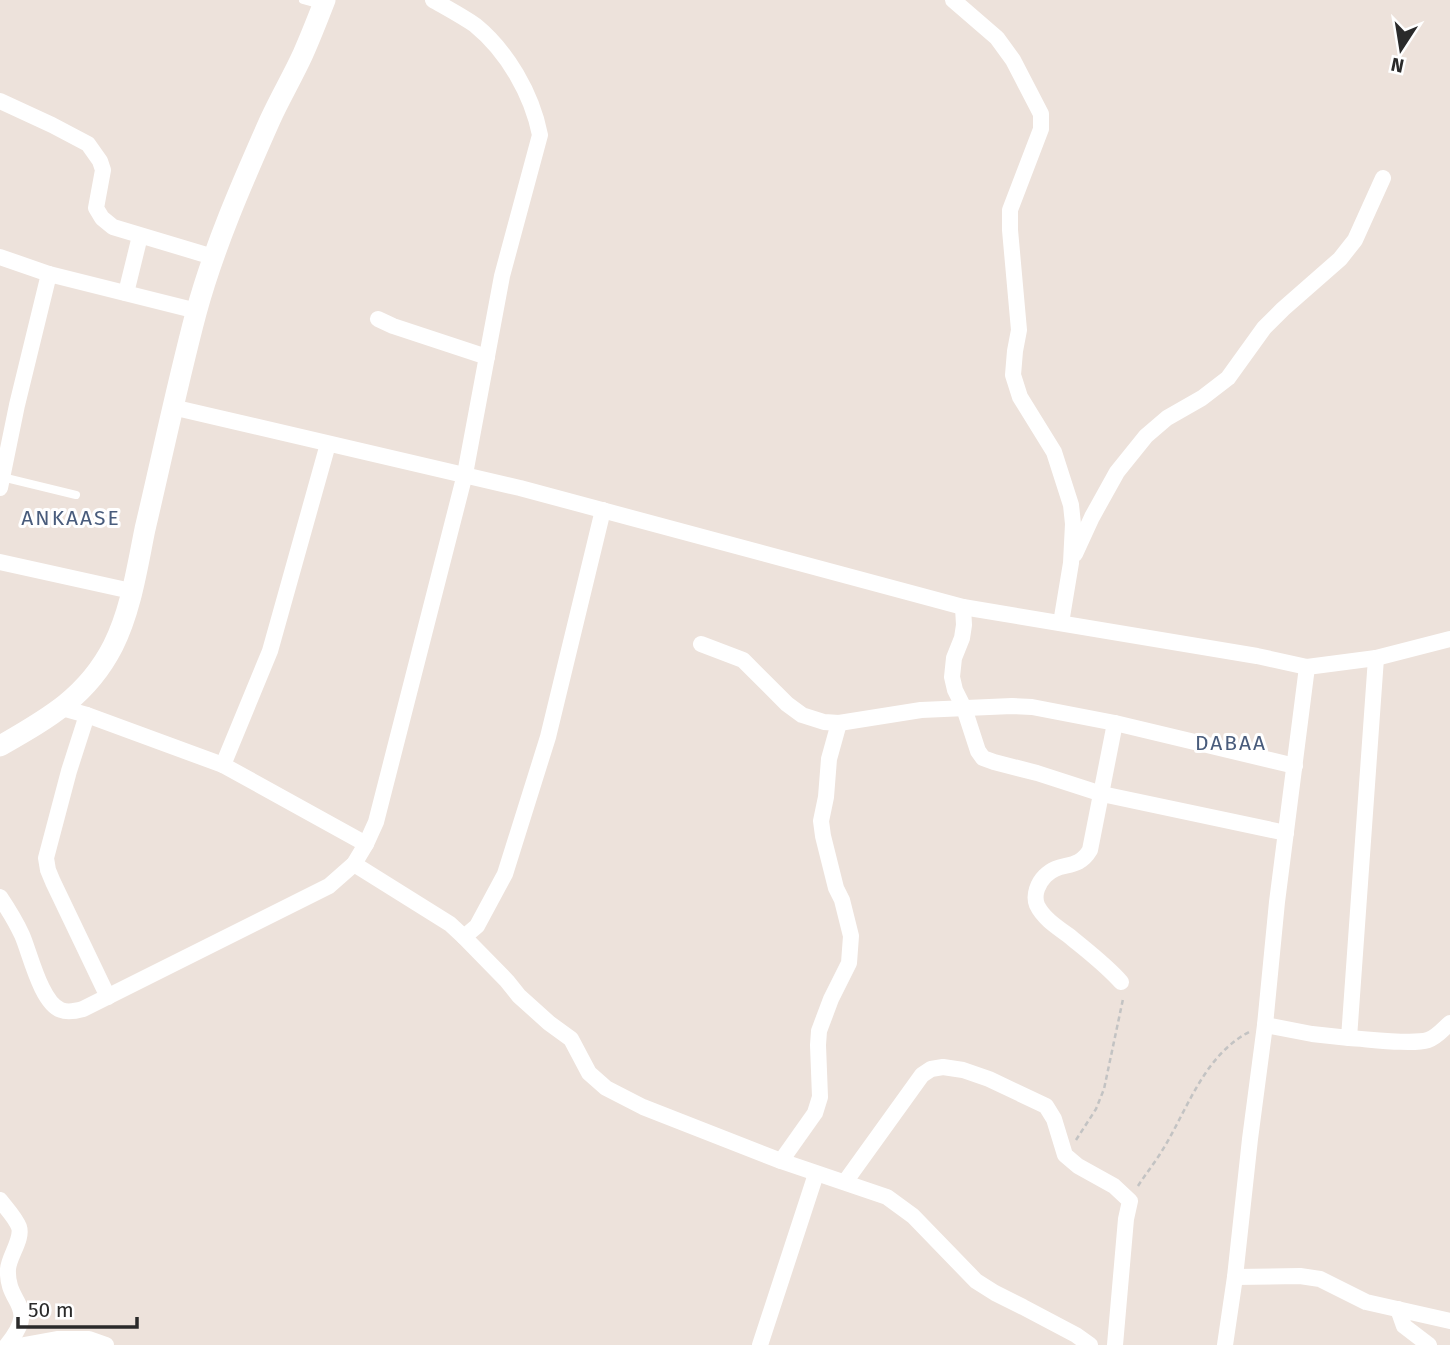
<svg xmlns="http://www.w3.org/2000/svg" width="1450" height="1345" font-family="'Fira Sans',sans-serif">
<rect width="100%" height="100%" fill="#ede2db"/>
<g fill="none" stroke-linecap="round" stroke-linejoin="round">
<g stroke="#c3c3c3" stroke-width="2.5" stroke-dasharray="5 3.5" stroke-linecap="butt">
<polyline points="1076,1140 1096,1109 1104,1089 1123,999"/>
<path d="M1138,1186C1145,1175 1153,1165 1160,1154C1187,1112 1202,1057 1249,1032"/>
</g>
<g stroke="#fff" stroke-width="8">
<polyline points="303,0 321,5"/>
<polyline points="2,477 76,495"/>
</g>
<g stroke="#fff" stroke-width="16">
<polyline points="953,0 997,38 1013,60 1041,114 1041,129 1010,210 1010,230 1019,330 1015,351 1013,375 1020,397 1054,452 1071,505 1073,524 1071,563 1061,623"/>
<polyline points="0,101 52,125 88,144 100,161 103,170 96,208 102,218 113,227 213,257"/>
<polyline points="0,257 49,274 197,311"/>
<polyline points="126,293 140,236"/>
<polyline points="378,319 393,326 487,357"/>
<polyline points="172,407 520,488 963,607 1257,656 1307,667 1376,658 1450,639"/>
<polyline points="0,488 17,405 49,274"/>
<polyline points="1075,554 1092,517 1117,472 1146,436 1167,418 1202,398 1228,378 1264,328 1283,309 1340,259 1355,240 1383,178"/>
<polyline points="0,562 131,591"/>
<polyline points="963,607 964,625 962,638 954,658 952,677 955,690 964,708 978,751 983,758 994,762 1037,773 1102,794 1286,833"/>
<polyline points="701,644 743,660 787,704 802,715 824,722 839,723 921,710 1012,706 1032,707 1115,723 1295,766"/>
<polyline points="62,708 87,715 223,765 366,844"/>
<polyline points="87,715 69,771 46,858 48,870 53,882 108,997"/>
<path d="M1115,723L1090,850C1077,872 1060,860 1045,876C1038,883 1033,895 1037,905C1043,918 1057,927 1068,935C1086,950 1105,964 1121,982"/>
<polyline points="223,765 270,651 328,444"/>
<polyline points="354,864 450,924 464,937 477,926 505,874 548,737 603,510"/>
<path d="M0,897C8,909 16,922 22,935C30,953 41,1003 61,1010C68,1013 76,1011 83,1009L329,886L354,864L366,844L376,822L465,474L502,276L540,135C532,94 507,51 475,25C462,16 447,8 433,0"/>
<polyline points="464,937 507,981 519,996 549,1023 571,1039 589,1073 606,1088 643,1107 781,1161 887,1197 913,1216 976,1281 995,1293 1023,1307 1076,1335 1090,1345"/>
<polyline points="1265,1025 1312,1034 1349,1038 1376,658"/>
<path d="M1349,1038C1368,1039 1412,1045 1428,1040C1437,1037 1443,1029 1450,1023"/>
<polyline points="781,1161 815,1113 820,1097 818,1045 819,1031 831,999 849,963 851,936 842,900 836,888 823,836 821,821 826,797 829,759 839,723"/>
<polyline points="845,1182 922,1075 931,1069 943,1067 963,1070 989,1079 1046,1106 1054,1119 1065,1155 1078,1166 1114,1186 1130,1201 1126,1219 1115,1345"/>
<path d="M0,1200C6,1208 15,1217 19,1227C23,1239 9,1256 8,1269C6,1306 40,1304 7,1345"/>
<polyline points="1235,1277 1300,1276 1320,1279 1366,1302 1450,1321"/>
<polyline points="1398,1309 1404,1326 1429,1345"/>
<polyline points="24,1345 57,1339 89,1339 106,1345"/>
<polyline points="760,1345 816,1174"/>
<polyline points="1225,1345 1235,1277 1250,1139 1265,1025 1277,902 1307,667"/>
</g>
<path stroke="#fff" stroke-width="21" d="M0,746C47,719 87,697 113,646C131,610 137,568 145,529C162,457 177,385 196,313C214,247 242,183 270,120C280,98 293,76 303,54C311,36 318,18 325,0"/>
</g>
<g text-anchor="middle" stroke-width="6" stroke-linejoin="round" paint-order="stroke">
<g font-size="21" letter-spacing="2" fill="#495c7c" stroke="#fff">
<text x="71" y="525">ANKAASE</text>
<text x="1231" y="750">DABAA</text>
</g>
</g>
<g transform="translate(1401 49) rotate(192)" stroke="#ffffff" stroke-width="5" paint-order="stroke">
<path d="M0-5L12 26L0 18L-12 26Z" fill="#2a2a2a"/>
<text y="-10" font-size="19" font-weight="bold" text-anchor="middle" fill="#2a2a2a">N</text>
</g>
<path d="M18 1317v10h119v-10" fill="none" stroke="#2a2a2a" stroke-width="3.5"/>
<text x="28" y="1317" font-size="21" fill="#2a2a2a" stroke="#ffffff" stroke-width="5" paint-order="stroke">50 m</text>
</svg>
